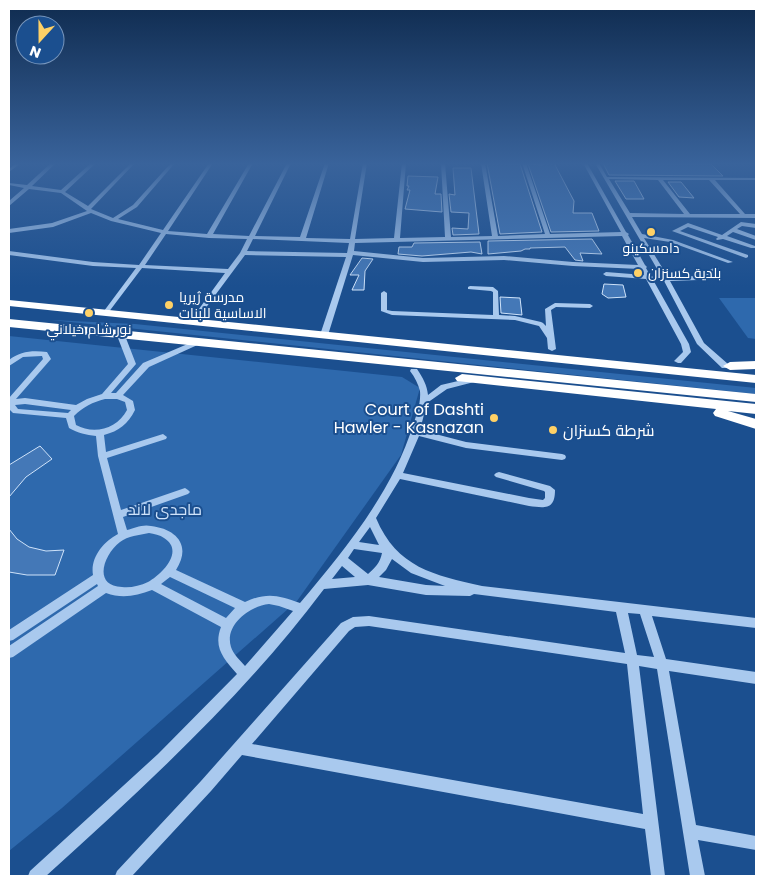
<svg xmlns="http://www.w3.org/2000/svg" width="765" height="885" font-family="Poppins,Cairo,sans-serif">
<rect width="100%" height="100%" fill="#1b4f8f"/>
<g fill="#2e69ad">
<polygon points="719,298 756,298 756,339 748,338"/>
<polygon points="51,320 135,324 756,388 756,394"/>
<polygon points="9,336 402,377 420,388 401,455 297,601 62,808 9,851"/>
</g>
<g fill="#4478b7" stroke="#cfe3fa">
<polygon points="487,163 520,164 542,232 500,234"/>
<polygon points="541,163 554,163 574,201 573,213 592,213 599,231 551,232 528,164 542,165"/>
<polygon points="603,163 711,164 723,176 609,175"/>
<polygon points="453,168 471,168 479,234 453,235 452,228 468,229 469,213 451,212 449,194 455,195"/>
<polygon points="408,176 438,177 435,194 441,194 442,212 405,209 410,190 407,190 409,186 407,186"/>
<polygon points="615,181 634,181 644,199 626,199"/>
<polygon points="668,182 681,182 694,198 679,197"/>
<polygon points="592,239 602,254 580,253 583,261 575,260 565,247 530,248 530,249 525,249 521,251 488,254 488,241"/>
<polygon points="480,242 482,254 471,252 422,256 398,254 399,247 412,247 414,243"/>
<polygon points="362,258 373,259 365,271 364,290 352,290 359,275 350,275"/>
<polygon points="604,284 623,285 626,297 608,298 602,294"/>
<polygon points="500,297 520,298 522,315 501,313"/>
<polygon points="40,446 52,459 26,477 9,497 9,465"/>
<polygon points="9,529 17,539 29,547 46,551 64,550 55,575 27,575 9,572"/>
</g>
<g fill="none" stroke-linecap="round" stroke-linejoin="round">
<g fill="#a9c9ee" fill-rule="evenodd">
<polygon points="16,163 21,163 9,172 9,169"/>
<path d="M51,163H56L32,186L61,190L91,163H96L65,192L88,206L131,163H135L91,209L113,218L133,205L171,163H175L137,207L118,219L163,230L209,163H213L168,231L207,234L249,163H253L213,234L249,236L287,163H291L255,236L300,237L325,163H329L306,238L350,239L363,163H367L355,239L394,238L402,163H406L400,238L445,237L441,163H445L451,237L492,236L481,163H485L498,236L545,234L522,163H526L550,234L621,232L583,163H587L626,232L629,234L628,235L645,265L647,267L646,268L650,275L653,277L652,278L689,344L691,352L681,363H678L674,361L683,352L681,344L646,279L606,276L603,274L606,272L644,275L640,269L573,266L504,260L423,262L353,255L328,335L324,337L320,335L346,257L245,255L196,321H192L191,320L225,273L142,268L108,313H104V311L136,268L93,266L9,255V251L93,262L139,265L161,233L111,221L91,213L53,227L9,233V229L52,223L87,211L61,193L29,189L9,206V201L24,188L9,185V183L27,185ZM166,234L209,238L247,239L240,253L228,269L145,265ZM622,236L638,265L573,262L504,256L423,258L354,251L355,243ZM253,239L349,243L347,253L247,251Z"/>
<path d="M595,163H599L607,177L756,178V180H715L745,214H756V218L632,217L642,234L673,240L733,262L728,263L670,242L644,238L668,277L697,276L714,268L719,269L698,280L670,281L704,343L728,364L729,366L728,368H722L697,344L663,279ZM609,179L658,180L684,214L630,213ZM663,180H709L740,214H690Z"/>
<polygon points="741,163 756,163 756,164 743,164"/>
<polygon points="741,222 756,224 756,228 742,226 737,229 756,236 756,240 733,232 727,236 755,246 755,248 751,248 723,239 717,240 716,239 718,237 688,227 680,231 748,255 748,257 746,258 672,231 688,223 722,235"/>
<polygon points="470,286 493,287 498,291 499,315 515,316 541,322 543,323 546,326 545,309 555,303 590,304 593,306 590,308 556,307 551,310 556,349 552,351 548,349 547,338 539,326 515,320 392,315 381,311 381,293 384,291 387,293 387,310 392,311 493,315 493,292 491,291 468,289 468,287"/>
<path d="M117,331H123L124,333L136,364L111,393H116L143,363L197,340H200L204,342L149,367L123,395L133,401L135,410C128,424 119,431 104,435L106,452L163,434L167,437L166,439L107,458L121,510L185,488L188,490L190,492L188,494L123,517L127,530C134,528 143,524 151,526C176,529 192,545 176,570L245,602C267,592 278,595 300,603C344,551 393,491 413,425C417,414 421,403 420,391C418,384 415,377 410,371L411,369H417C423,378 427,385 428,395L441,385L471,378H474L475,380L474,382L447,389L427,403L420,430L466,442L562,454L565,455L566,457L565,459L562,460L466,448L419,436L403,473L529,498L543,500L545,498V492L544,491L496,477L494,475L496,473L499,472L550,486L555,490C555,510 545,508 529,506L400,479L376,518C397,568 434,575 482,586L756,618V628L652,616L666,659L756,672V684L669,671L696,825L756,836V850L698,840L705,876H690L657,669L639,666L665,876H651L645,829L242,755L211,791L132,876H115L117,871L201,781L341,623L353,617L369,616L625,653L616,612L474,594L470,596L426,595L368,585L324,589C244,696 144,787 46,876H28L30,871L158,754L237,674C224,659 213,648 221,627L152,590C136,596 122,599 106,593L13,657L9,658V646L98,586L97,584L13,640L9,641V630L93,575C90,558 103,542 118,534L98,456L96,436C86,435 78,433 69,428L66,418L13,413L9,409V398L43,359L42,356L23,357L9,366V360C20,351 33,350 47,352L51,359L16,399L25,398L76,405L87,399L102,394L128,364L116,333ZM105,399H117L125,402L127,410C117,429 94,435 76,425L74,416C83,407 93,402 105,399ZM25,404L71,410L68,413L18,409L15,405ZM370,527L379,545L359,542ZM149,533C154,534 160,535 164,538C185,551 162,574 148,582C140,586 130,588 122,587C92,586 104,554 120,542C128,536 139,535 149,533ZM354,549L382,553C380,563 375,568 368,574L348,558ZM392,559L411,573L445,586L426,585L379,577L386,570ZM342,566L355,577L332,579ZM170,577L235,608L226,618L161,584ZM269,604L279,606L293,611L245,666C240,660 233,654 231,647C224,625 250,606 269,604ZM628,613L640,614L654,657L637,655ZM369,626L627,664L643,814L252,744L349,631L355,627Z"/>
</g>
<g fill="#fff" fill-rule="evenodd">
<polygon points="9,300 756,375 756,383 9,306"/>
<polygon points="9,319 756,394 756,402 9,327"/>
<polygon points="756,361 756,369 730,370 723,366 730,362"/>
<polygon points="462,374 756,404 756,414 728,411 756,419 756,429 715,416 713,413 716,409 457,381 455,378"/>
</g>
</g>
<linearGradient id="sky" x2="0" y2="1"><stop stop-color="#0f2b4f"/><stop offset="0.57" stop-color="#39639b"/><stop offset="1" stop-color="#39639b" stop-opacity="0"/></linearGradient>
<rect width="765" height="287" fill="url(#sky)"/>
<g fill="#ffd166" stroke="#1b4f8f" stroke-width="2">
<circle cx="651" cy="232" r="5"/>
<circle cx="638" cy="273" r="5"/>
<circle cx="169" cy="305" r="5"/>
<circle cx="89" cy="313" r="5"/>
<circle cx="494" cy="418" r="5"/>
<circle cx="553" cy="430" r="5"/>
</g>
<g text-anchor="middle" stroke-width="4" stroke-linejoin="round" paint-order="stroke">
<g font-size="14" fill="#fff" stroke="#1b4f8f">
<text x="651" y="253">دامسكينو</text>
<text x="648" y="278" text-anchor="start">بلدية كسنزان</text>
<text x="179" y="302" text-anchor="start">مدرسة ژيريا<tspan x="179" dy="16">الاساسية للبنات</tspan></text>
<text x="89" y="334">نور شام خيلاني</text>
</g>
<g font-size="16" fill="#fff" stroke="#1b4f8f" text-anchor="end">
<text x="484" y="415">Court of Dashti<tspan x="484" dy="18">Hawler - Kasnazan</tspan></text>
<text x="563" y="436" text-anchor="start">شرطة كسنزان</text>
</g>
<g font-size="16" fill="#cfe3fa" stroke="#1b4f8f">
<text x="165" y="515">ماجدی لاند</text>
</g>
</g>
<rect width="765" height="885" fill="none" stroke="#ffffff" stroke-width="20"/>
<g transform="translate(40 40) rotate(201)"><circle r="24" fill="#1b4f8f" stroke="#7695bc"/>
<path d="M0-4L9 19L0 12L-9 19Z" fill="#ffd166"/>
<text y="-8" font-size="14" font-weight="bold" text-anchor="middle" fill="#ffffff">N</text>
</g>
</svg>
